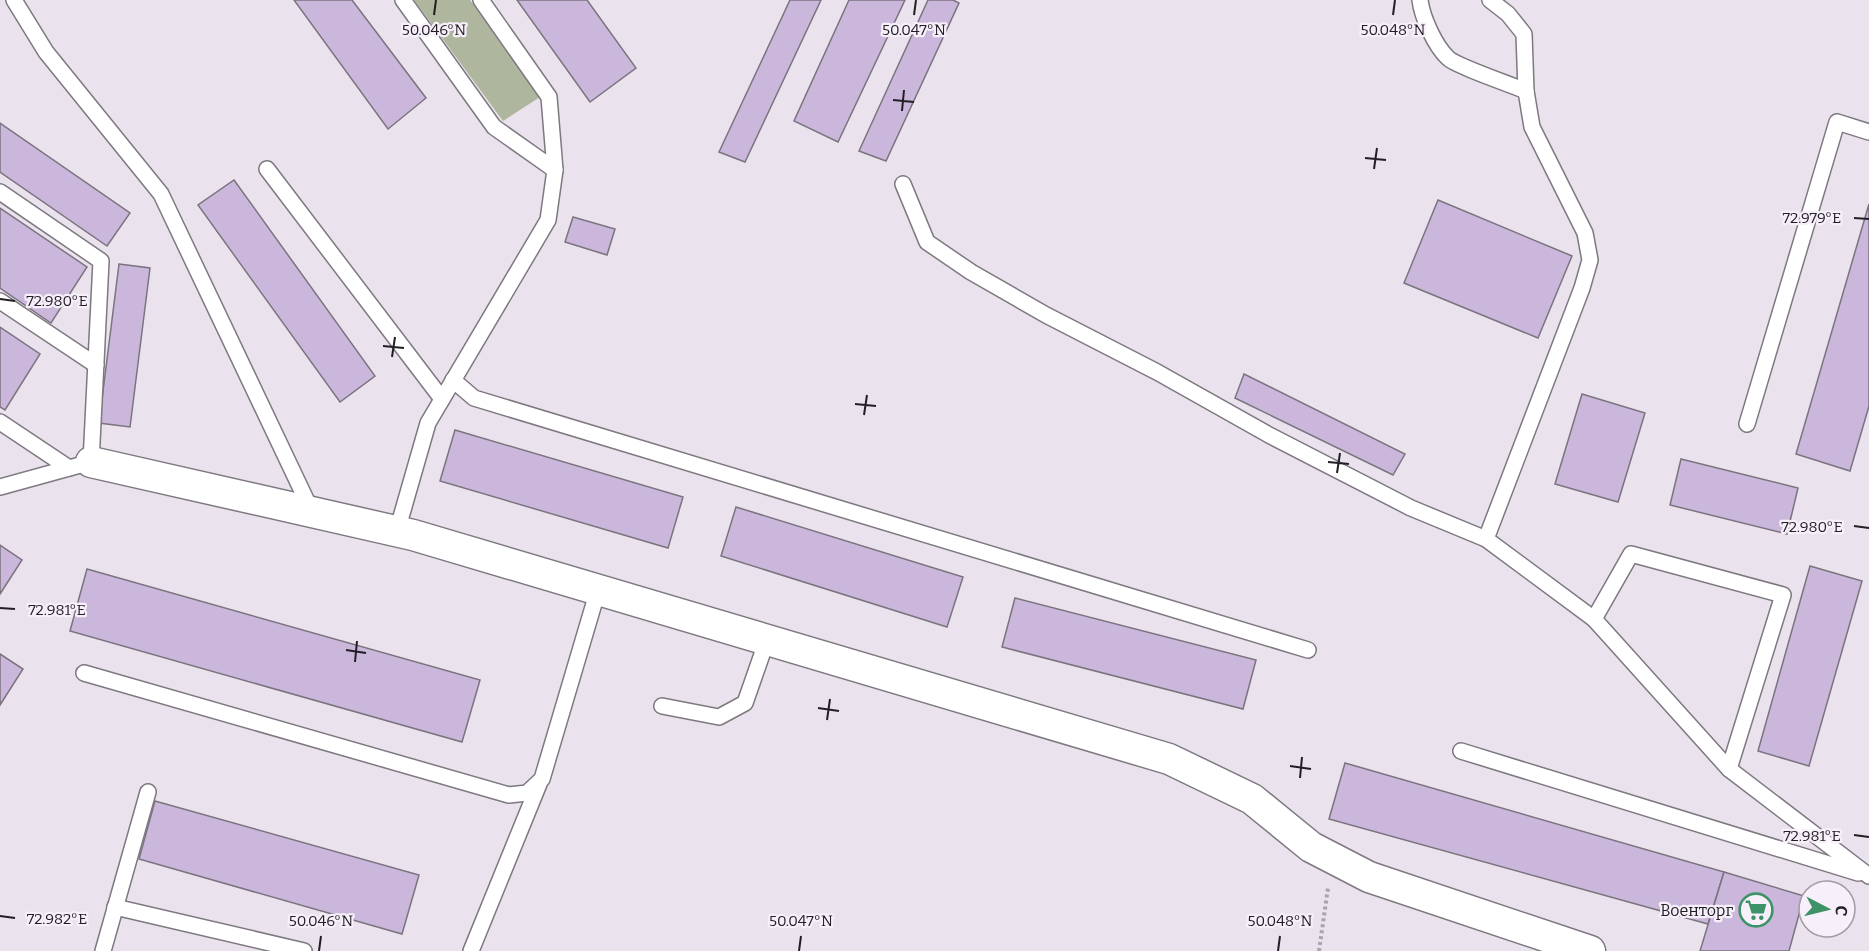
<svg xmlns="http://www.w3.org/2000/svg" width="1869" height="951" font-family="Bitter,serif">
<rect width="100%" height="100%" fill="#eae3ed"/>
<polygon fill="#aeb79d" points="414,0 470,0 540,97 503,121"/>
<g fill="#ccb7dc" stroke="#79747e" stroke-width="1.5">
<polygon points="294,0 352,0 426,98 388,129"/>
<polygon points="517,0 587,0 636,68 590,102"/>
<polygon points="790,0 821,0 745,162 719,152"/>
<polygon points="849,0 905,0 838,142 794,121"/>
<polygon points="928,0 953,0 959,3 886,161 859,151"/>
<polygon points="0,123 130,213 107,246 0,172"/>
<polygon points="234,180 375,376 340,402 198,205"/>
<polygon points="1438,200 1572,256 1538,338 1404,283"/>
<polygon points="1869,204 1869,406 1850,471 1796,454"/>
<polygon points="0,208 87,267 51,323 0,288"/>
<polygon points="573,217 615,229 607,255 565,242"/>
<polygon points="119,264 150,268 130,427 99,423"/>
<polygon points="0,327 40,354 5,410 0,407"/>
<polygon points="1244,374 1405,454 1393,475 1235,398"/>
<polygon points="1582,394 1645,413 1618,502 1555,484"/>
<polygon points="455,430 683,497 668,548 440,481"/>
<polygon points="1681,459 1798,488 1787,534 1670,505"/>
<polygon points="736,507 963,577 947,627 721,556"/>
<polygon points="0,545 22,560 0,594"/>
<polygon points="1810,566 1862,581 1809,766 1758,751"/>
<polygon points="87,569 480,680 462,742 70,631"/>
<polygon points="1015,598 1256,660 1243,709 1002,647"/>
<polygon points="0,654 23,669 0,705"/>
<polygon points="1345,763 1724,872 1708,924 1329,819"/>
<polygon points="155,801 419,875 402,934 139,859"/>
<polygon points="1724,872 1804,896 1789,951 1700,951"/>
</g>
<g fill="none" stroke-linecap="round" stroke-linejoin="round">
<defs>
<g id="lane">
<polyline points="14,0 46,52 161,194 312,512"/>
<polyline points="481,0 549,97 555,170"/>
<path d="M1420,0C1422,17 1435,46 1448,58C1456,66 1512,85 1526,91"/>
<polyline points="267,169 442,399"/>
<polyline points="903,184 927,242 971,272 1046,315 1157,372 1269,435 1411,508 1486,539 1594,619 1729,769 1869,876"/>
<polyline points="0,192 101,261 91,462 0,487"/>
<polyline points="0,301 96,365"/>
<polyline points="453,380 474,398 1308,650"/>
<polyline points="0,422 69,468"/>
<polyline points="1747,424 1837,122 1869,132"/>
<polyline points="397,531 428,423 548,220 555,170 494,127 403,0"/>
<polyline points="1486,539 1582,288 1590,260 1585,233 1532,127 1526,91 1524,34 1508,14 1490,0"/>
<polyline points="1594,619 1631,554 1783,595 1729,769"/>
<polyline points="84,673 509,795 527,793 542,779 598,590"/>
<polyline points="662,706 719,717 745,703 767,640"/>
<polyline points="1461,751 1858,873"/>
<polyline points="115,907 304,951"/>
<polyline points="103,951 148,792"/>
<polyline points="471,951 539,784"/>
</g>
<polyline id="street" points="91,462 413,535 1169,759 1252,799 1311,847 1369,877 1590,951"/>
</defs>
<use href="#lane" stroke="#7e7881" stroke-width="18"/>
<use href="#street" stroke="#7e7881" stroke-width="33"/>
<polyline stroke="#aaa4ac" stroke-width="4" stroke-dasharray="3 3" stroke-linecap="butt" points="1319,951 1328,888"/>
<use href="#lane" stroke="#fff" stroke-width="15"/>
<use href="#street" stroke="#fff" stroke-width="30"/>
</g>
<path fill="none" stroke="#211f23" stroke-width="2" d="M434,15L436,0M914,15L916,0M1393,15L1395,0M893,100L914,102M902,111L904,90M1365,158L1386,160M1374,169L1377,148M1854,218L1869,219M0,299L15,301M383,346L404,348M392,357L395,337M855,404L876,406M864,415L867,395M1328,462L1349,464M1337,473L1340,453M1854,526L1869,528M0,608L15,609M346,650L366,653M355,662L357,641M818,708L839,711M827,720L830,699M1290,766L1311,769M1300,778L1302,757M1854,835L1869,837M0,916L15,918M319,951L321,936M799,951L801,936M1278,951L1280,936"/>
<defs>
<symbol id="supermarket-ring" viewBox="-11 -11 22 22"><circle r="9.5" fill="#f7f0fa" stroke="#3d9367" stroke-width="1.5"/><path d="M-6-5.5h2.5l.6 2H6L4.5 2H-2.5L-4.4-4H-6ZM-1.5 3.2a1.3 1.3 0 1 0 .1 0ZM3 3.2a1.3 1.3 0 1 0 .1 0Z" fill="#3d9367"/></symbol>
</defs>
<g fill-rule="evenodd">
<use href="#supermarket-ring" x="1737" y="891" width="38" height="38"/>
</g>
<g text-anchor="middle" stroke-width="4.5" stroke-linejoin="round" paint-order="stroke">
<g font-size="16" fill="#211f23" stroke="#f7f0fa" text-anchor="end">
<text x="1733" y="916">Военторг</text>
</g>
</g>
<g font-size="15" text-anchor="middle" fill="#211f23" stroke="#f7f0fa" stroke-width="4.5" stroke-linejoin="round" paint-order="stroke">
<text x="434" y="35">50.046°N</text>
<text x="914" y="35">50.047°N</text>
<text x="1393" y="35">50.048°N</text>
<text x="1812" y="223">72.979°E</text>
<text x="57" y="306">72.980°E</text>
<text x="1812" y="532">72.980°E</text>
<text x="57" y="615">72.981°E</text>
<text x="1812" y="841">72.981°E</text>
<text x="57" y="924">72.982°E</text>
<text x="321" y="926">50.046°N</text>
<text x="801" y="926">50.047°N</text>
<text x="1280" y="926">50.048°N</text>
</g>
<g transform="translate(1827 909) rotate(97)"><circle r="28" fill="#f7f0fa" stroke="#a19ca4" stroke-width="1.5"/>
<path d="M0-4.5L10 22L0 15L-10 22Z" fill="#3d9367"/>
<text y="-9" font-size="16" font-weight="bold" text-anchor="middle" fill="#211f23">С</text>
</g>
</svg>
